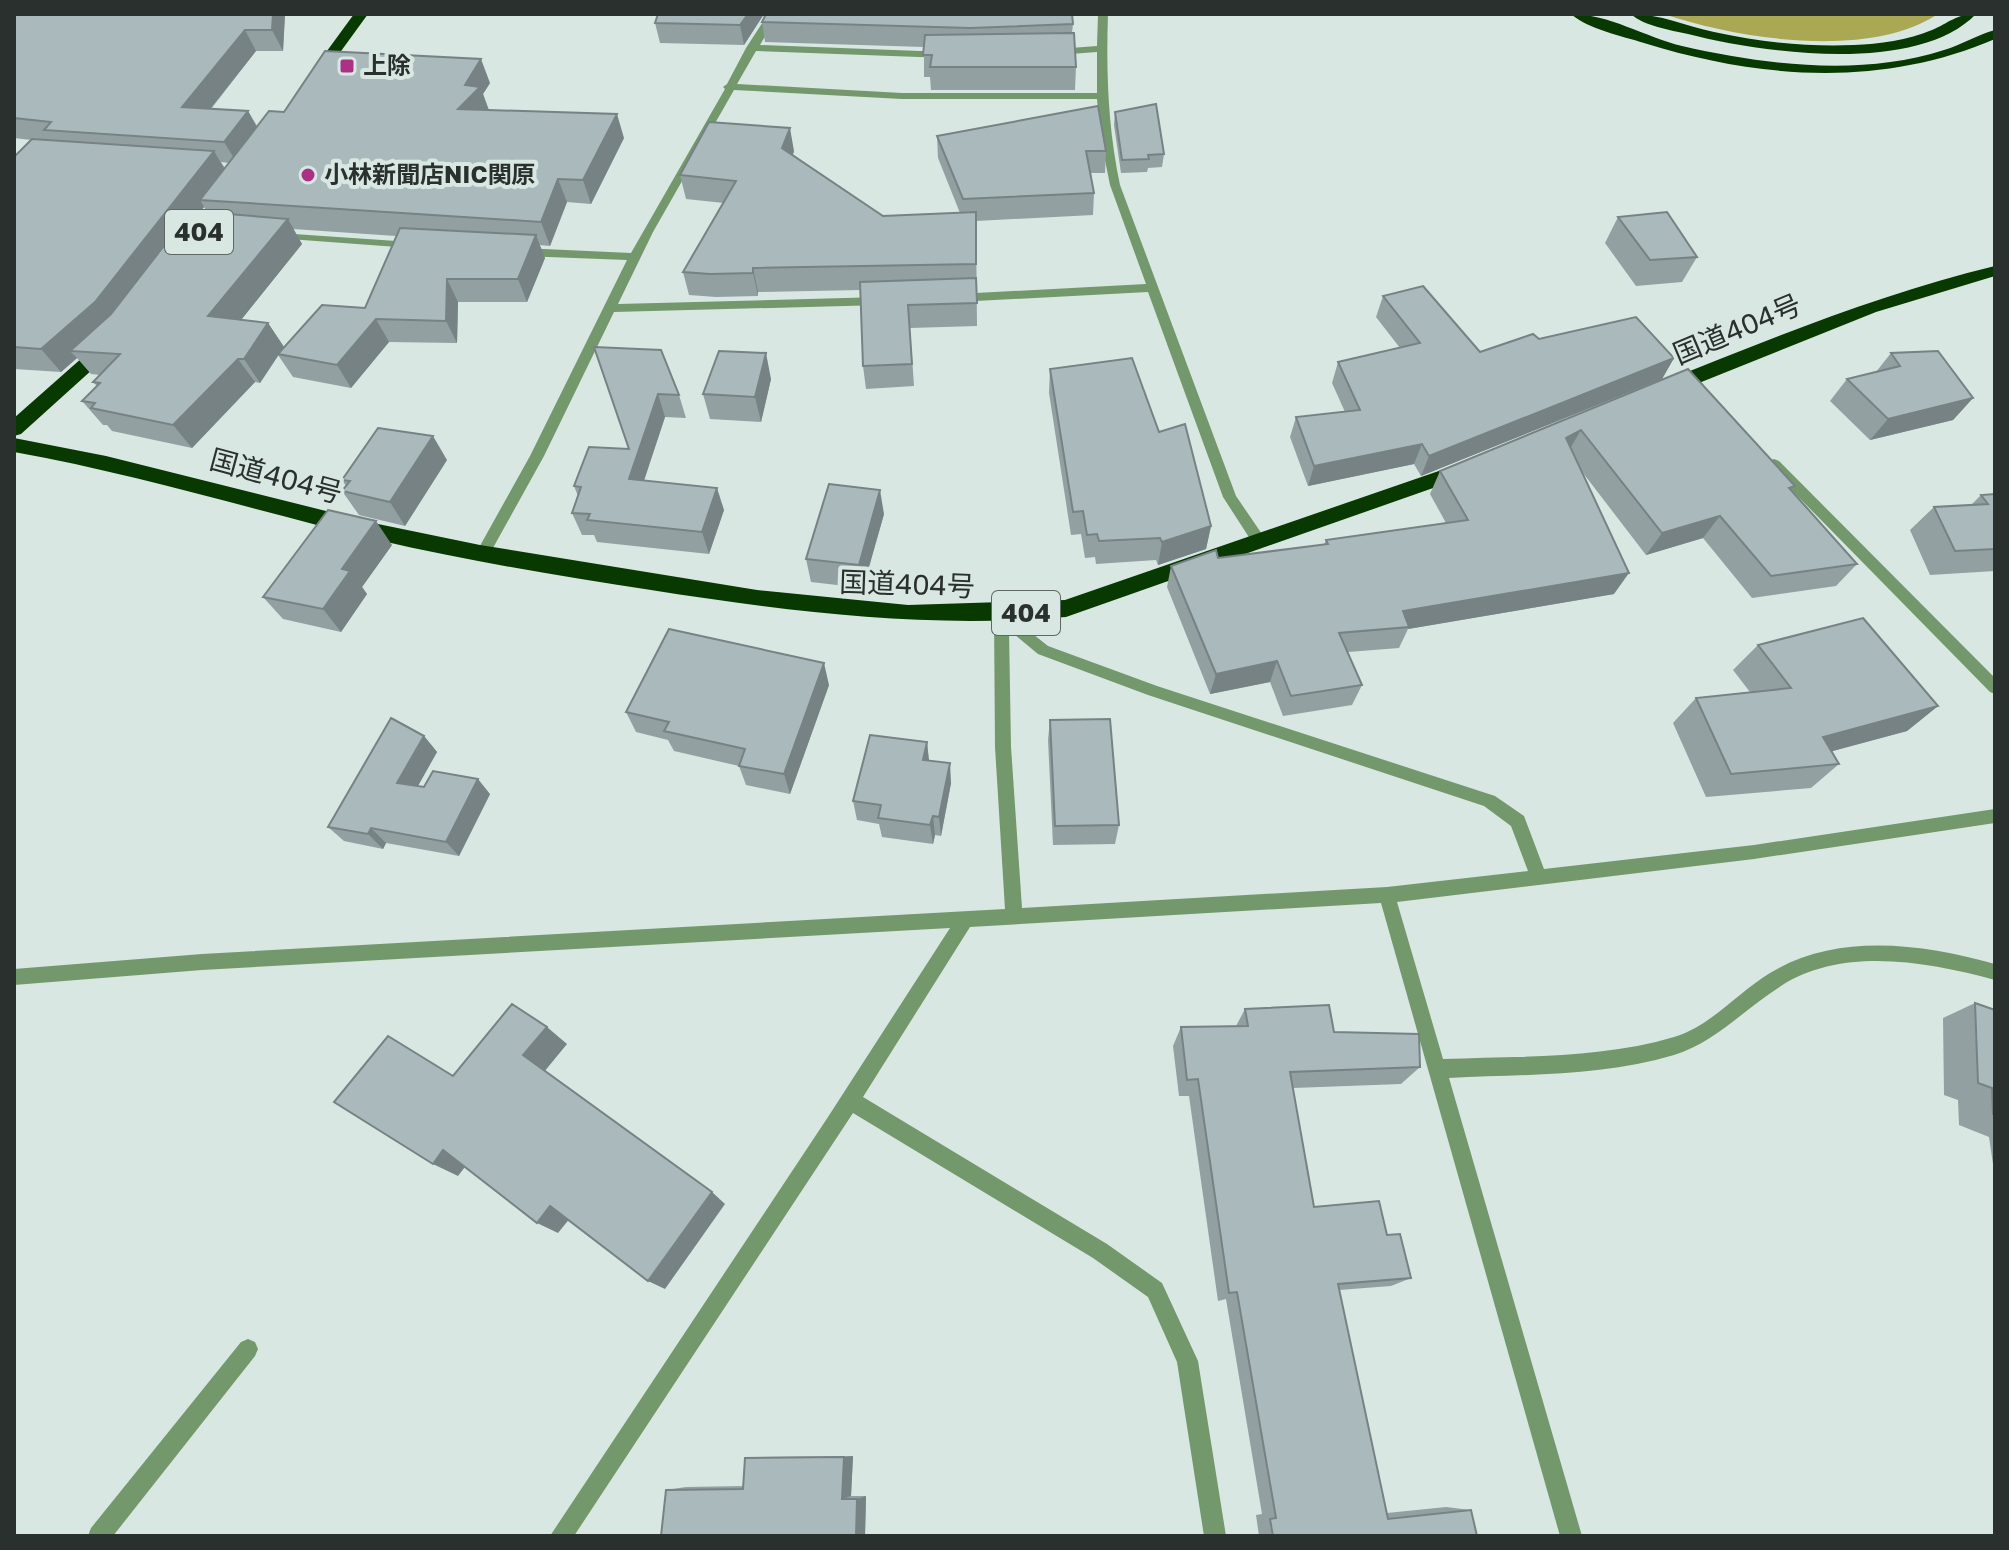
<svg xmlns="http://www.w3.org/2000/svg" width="2009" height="1550" font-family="'Golos Text','Noto Sans JP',sans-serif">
<rect width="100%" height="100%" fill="#d8e7e2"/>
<path fill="#aba853" d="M1664,14H1938C1869,60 1738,39 1664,14Z"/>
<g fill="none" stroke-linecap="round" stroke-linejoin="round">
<g fill="#73986c" fill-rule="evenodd">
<path d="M768,14H778L760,45L946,52L951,55L946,58L756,51L737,84L902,93H1097V52L1057,55L1052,52L1057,49L1097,46L1098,14H1108C1106,72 1108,128 1120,185L1236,496L1264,537L1266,541L1264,545H1254L1223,497L1148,292L957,302L951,298L957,294L1146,284L1110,185L1101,140L1097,99H902L734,90L653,232L618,304L882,297L888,301L882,305L614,312L544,456L488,557H478L476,553L530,456L627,260L522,256L516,252L522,248L631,253L725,89L723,87L727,84L746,48Z"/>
<polygon points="279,233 411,242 417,245 411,248 275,238 275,234"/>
<polygon points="1774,459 1779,461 1995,678 1995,694 1990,692 1769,467 1769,461"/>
<path d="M1001,609L1048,646L1157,686L1495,796L1524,816L1544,869L1754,845L1995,809V823L1754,859L1397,902L1443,1059C1520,1056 1600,1059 1674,1037C1711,1026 1737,993 1770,973C1838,932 1922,944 1995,964V980C1928,962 1843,946 1781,986C1744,1009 1716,1042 1674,1055C1601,1077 1523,1074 1449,1078L1582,1536H1560L1381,903L970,927L863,1097L1107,1244L1162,1283L1198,1361L1226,1536H1204L1177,1362L1148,1297L1093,1258L853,1113L574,1536H550L828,1117L950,928L202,970L14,985V969L202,954L1005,909L995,747L994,615ZM1009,630L1038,654L1148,695L1484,806L1511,826L1528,871L1387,887L1022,908L1011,747Z"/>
<polygon points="248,1339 255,1342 258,1349 255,1356 113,1536 88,1536 91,1528 241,1342"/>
</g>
<g fill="#073900" fill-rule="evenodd">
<polygon points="354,14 368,14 320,80 310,80 308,77"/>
<path d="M1571,14C1609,14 1645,37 1682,46C1766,65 1860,77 1944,50C1961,45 1977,35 1995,30V39C1881,88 1760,79 1644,43C1622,36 1588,29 1571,14Z"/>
<path d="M1631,14C1660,14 1686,26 1714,32C1759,42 1807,47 1854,45C1879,44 1908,40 1932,30C1949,23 1956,14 1976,14C1917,75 1762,53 1688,34C1670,30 1644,26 1631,14Z"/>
<path d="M1995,266V276L1876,312L1674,393H1660L1658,388L1660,383C1770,339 1879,294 1995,266Z"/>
<polygon points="107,340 114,342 114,350 21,434 14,436 14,418 100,342"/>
<path d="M14,438L106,456L378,524L480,545L757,590L908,605L1065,600L1459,464L1466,462L1476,469L1473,474L1066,617C925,629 791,612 651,590C560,576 468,561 378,540C256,511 137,474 14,452Z"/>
</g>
</g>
<g fill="#92a0a2" fill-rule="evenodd">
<path d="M14,14H285L283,51H256L211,109L248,111L257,126L284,112L490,83L483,94L489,110L624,138L591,204L567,202L550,246L539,245L545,258L527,302H458L457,343L389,342L351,388L293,377L278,355L260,383L255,382L192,448L112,431L107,425H103L82,401L97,386L93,382L100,375L91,374L77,358L61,372L14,369V157L31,140L14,138ZM221,162L229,163L225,168ZM204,207L208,213L200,212ZM293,229L396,236L365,308L284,347L268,323L241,320L302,244Z"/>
<polygon points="658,14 764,14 744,45 660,43 655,23"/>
<polygon points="762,22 1073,24 1072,33 1076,67 1075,90 931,90 930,77 924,77 924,47 765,42"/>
<polygon points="1115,112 1164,154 1162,167 1148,168 1147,172 1121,173 1114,125"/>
<polygon points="937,136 1106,151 1105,173 1091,173 1094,193 1093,215 976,221 977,326 910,328 914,386 866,389 863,366 860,290 758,292 758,296 716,297 689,295 683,272 724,203 686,199 680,175 794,151 793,155 883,216 960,213 938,158"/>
<polygon points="1618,217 1697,257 1682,282 1636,286 1605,243"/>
<polygon points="1383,296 1480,352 1539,339 1674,358 1662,379 1421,476 1414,464 1308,486 1290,437 1296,417 1345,412 1332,383 1338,362 1400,348 1376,317"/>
<polygon points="594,347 679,395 686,418 665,417 644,481 724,510 709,554 597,542 594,535 582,535 572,513 578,496 574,486 629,449"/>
<polygon points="1891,353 1973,398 1953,420 1870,440 1830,401 1847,379 1876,372"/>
<polygon points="1050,369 1159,432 1211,526 1206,549 1158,565 1156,560 1096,564 1095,557 1085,558 1081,534 1071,535 1049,393"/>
<polygon points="1688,369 1792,490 1857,564 1836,586 1752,598 1703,538 1646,555 1580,469 1614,594 1408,629 1399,648 1348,652 1362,685 1352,705 1283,716 1270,682 1210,694 1167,587 1171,566 1324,545 1326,540 1446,523 1430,494 1440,471"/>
<polygon points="771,379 761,422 710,419 703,394"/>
<polygon points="447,460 405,526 359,515 342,491 346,486 342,480"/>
<polygon points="1995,494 1995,571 1930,575 1910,530 1934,507 1971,505 1981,495"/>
<polygon points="884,514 863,588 811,582 806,559"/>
<polygon points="392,545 362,587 367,594 341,632 283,619 263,597"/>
<polygon points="1758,645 1938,706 1907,731 1832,751 1839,764 1811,788 1706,797 1673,723 1696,698 1750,692 1733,670"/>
<polygon points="829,685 790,794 746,785 739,766 674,751 668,740 636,732 626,712"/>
<polygon points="1050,720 1119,825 1115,844 1053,845 1048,740"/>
<polygon points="424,736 437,752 418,786 490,794 459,856 386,843 383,849 344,841 328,827"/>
<polygon points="927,742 929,761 951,783 941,836 935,835 933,844 882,837 879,824 857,820 853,801"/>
<polygon points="1975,1003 1995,1010 1995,1178 1989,1137 1959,1125 1958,1100 1944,1095 1943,1018"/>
<polygon points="1245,1009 1334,1032 1420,1067 1401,1084 1293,1088 1314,1207 1387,1235 1411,1278 1391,1286 1339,1290 1387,1513 1446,1507 1471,1510 1477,1536 1259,1536 1256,1515 1262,1514 1226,1299 1218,1301 1189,1096 1179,1096 1173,1046 1181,1027 1236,1026"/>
<polygon points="853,1456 851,1496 866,1496 865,1536 661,1536 666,1490 686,1487 743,1486 760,1457"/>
</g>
<g fill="#778284">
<polygon points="273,14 285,14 283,51 272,30"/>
<polygon points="748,14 764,14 744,45 740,25"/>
<polygon points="245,30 256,51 195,128 182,107"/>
<polygon points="481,59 490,83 483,94 489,111 458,109 465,85"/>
<polygon points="248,111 260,133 237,163 224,142"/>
<polygon points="617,114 624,138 591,204 583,180"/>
<polygon points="790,128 794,151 786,171 782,148"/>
<polygon points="214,151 228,175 200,200 204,207 114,326 70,351 77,358 61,372 41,349"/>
<polygon points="558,179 567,202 550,246 541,222"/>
<polygon points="288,219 302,244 225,340 208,316"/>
<polygon points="536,235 545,258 527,302 518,279"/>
<polygon points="753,268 758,292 758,296 753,273"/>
<polygon points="447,279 458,302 457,343 446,321"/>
<polygon points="376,319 389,342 351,388 337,365"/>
<polygon points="268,323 284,347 260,383 244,359"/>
<polygon points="766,353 771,379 761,422 755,397"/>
<polygon points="1674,358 1662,379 1421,476 1429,456"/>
<polygon points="238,359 255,382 192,448 173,425"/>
<polygon points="658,394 665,417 637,501 629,479"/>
<polygon points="1973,398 1953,420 1870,440 1888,419"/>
<polygon points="1581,430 1568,452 1566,438"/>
<polygon points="433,436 447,460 405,526 390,502"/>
<polygon points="1422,444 1414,464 1308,486 1314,466"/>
<polygon points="717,488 724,510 709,554 702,532"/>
<polygon points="880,490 884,514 863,588 859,565"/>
<polygon points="1720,516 1703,538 1646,555 1662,533"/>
<polygon points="376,521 392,545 362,587 367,594 341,632 323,609 342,569"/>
<polygon points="1211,526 1206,549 1158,565 1162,542"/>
<polygon points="1629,573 1614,594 1408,629 1409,627 1403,611"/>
<polygon points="1277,661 1270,682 1210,694 1216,674"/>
<polygon points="824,663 829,685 790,794 784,774"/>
<polygon points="1938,706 1907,731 1796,761 1823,737"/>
<polygon points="424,736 437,752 411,798 397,783"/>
<polygon points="927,742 929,762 923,760"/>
<polygon points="950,763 951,783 941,836 939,817"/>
<polygon points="478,779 490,794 459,856 446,842"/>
<polygon points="933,816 935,835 933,844 930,825"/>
<polygon points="371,828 386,843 383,849 368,834"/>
<polygon points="547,1027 567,1044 544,1072 523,1055"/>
<polygon points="443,1150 468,1163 458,1176 433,1164"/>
<polygon points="712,1192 725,1204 665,1289 648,1281"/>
<polygon points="550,1206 571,1217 558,1233 537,1223"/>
<polygon points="853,1456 851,1496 842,1499 844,1457"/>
<polygon points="866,1496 865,1536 856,1536 857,1499"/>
</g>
<g fill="#aababc" stroke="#778284" stroke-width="2">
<polygon points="14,14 273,14 272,30 245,30 182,107 248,111 224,142 44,130 51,122 14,118"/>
<polygon points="658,14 748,14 740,25 655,23"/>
<polygon points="766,14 1072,14 1073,24 970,28 762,22"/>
<polygon points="1074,33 1076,67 930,67 932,55 923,55 925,35"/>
<polygon points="325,51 481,59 465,85 480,87 458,109 617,114 583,180 558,179 541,222 200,200 269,111 284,112"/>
<polygon points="1156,104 1164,154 1148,155 1149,159 1122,160 1115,112"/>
<polygon points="1098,106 1106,151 1086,151 1094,193 963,199 937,136"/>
<polygon points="709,122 790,128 782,148 883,216 976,212 976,264 753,268 753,273 710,274 683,272 736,181 680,175"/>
<polygon points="32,139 214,151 95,302 41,349 14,347 14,157"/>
<polygon points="191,211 288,219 208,316 268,323 244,359 238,359 173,425 91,408 95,403 82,401 100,383 93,382 120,354 70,351 111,314"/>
<polygon points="1667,212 1697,257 1650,260 1618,217"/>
<polygon points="400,228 536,235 518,279 447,279 446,321 376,319 337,365 278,354 322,305 365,308"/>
<polygon points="976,278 977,303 908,305 912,364 863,366 860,282"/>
<polygon points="1423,286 1480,352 1533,334 1539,339 1636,317 1674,358 1429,456 1422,444 1314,466 1296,417 1360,410 1338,362 1420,343 1383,296"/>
<polygon points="594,347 661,350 679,395 658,394 629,479 717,488 702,532 587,520 590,514 572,513 581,487 574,486 589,447 629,449"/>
<polygon points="719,351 766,353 755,397 703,394"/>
<polygon points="1938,351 1973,398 1888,419 1847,379 1900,366 1891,353"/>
<polygon points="1132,358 1159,432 1185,424 1211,526 1162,542 1160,538 1099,541 1097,534 1087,535 1083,511 1073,512 1050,369"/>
<polygon points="1688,369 1795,486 1789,488 1857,564 1771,576 1720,516 1662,533 1581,430 1566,438 1629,573 1403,611 1409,627 1339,633 1362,685 1291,696 1277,661 1216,674 1171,566 1216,550 1218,558 1328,544 1326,540 1468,520 1440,471"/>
<polygon points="378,428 433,436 390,502 342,491 350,481 342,480"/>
<polygon points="829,484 880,490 859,565 806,559"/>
<polygon points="1995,494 1995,549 1955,551 1934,507 1988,504 1981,495"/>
<polygon points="328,510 376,521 342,569 350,571 323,609 263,597"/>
<polygon points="1863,618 1938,706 1823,737 1839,764 1731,774 1696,698 1791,688 1758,645"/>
<polygon points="669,629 824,663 784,774 739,766 745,749 664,731 669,722 626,712"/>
<polygon points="391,718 424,736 397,783 424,787 433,771 478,779 446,842 371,828 368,834 328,827"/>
<polygon points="1110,719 1119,825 1055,826 1050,720"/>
<polygon points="870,735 927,742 923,760 950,763 939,817 933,816 930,825 878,818 881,805 853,801"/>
<polygon points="1975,1003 1995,1010 1995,1115 1993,1114 1992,1088 1978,1083"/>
<polygon points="512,1004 547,1027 523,1055 712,1192 648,1281 550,1206 537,1223 443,1150 433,1164 334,1102 388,1036 453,1076"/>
<polygon points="1329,1005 1334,1032 1419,1034 1420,1067 1290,1072 1314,1207 1379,1201 1387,1235 1400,1234 1411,1278 1338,1284 1388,1519 1471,1510 1477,1536 1273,1536 1270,1519 1276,1518 1237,1292 1229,1293 1198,1079 1187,1080 1181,1027 1248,1026 1245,1009"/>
<polygon points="844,1457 842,1499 857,1499 856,1536 661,1536 666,1490 743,1489 745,1458"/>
</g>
<g fill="#ab3185" stroke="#d8e7e2" stroke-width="3">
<rect x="339" y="58" width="16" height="16" rx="4"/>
<circle cx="308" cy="175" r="8"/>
</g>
<g text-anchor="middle" stroke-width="8" stroke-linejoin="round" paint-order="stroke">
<g font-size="24" font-weight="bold" fill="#2a302e" stroke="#d8e7e2" text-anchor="start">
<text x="363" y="74">上除</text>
<text x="324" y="183">小林新聞店NIC関原</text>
</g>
<g fill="#d8e7e2" stroke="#5e6764" stroke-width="2">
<rect x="165" y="210" width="68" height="44" rx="6"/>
<rect x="992" y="591" width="68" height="44" rx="6"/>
</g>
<g font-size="26" font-weight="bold" fill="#2a302e">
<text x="199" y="241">404</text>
<text x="1026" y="622">404</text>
</g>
<g font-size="28" fill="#2a302e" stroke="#d8e7e2">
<text transform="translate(1737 329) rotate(-23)" y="10">国道404号</text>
<text transform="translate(276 476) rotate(15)" y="10">国道404号</text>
<text transform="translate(907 584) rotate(2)" y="10">国道404号</text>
</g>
</g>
<rect width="2009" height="1550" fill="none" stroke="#2a302e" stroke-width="32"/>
</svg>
